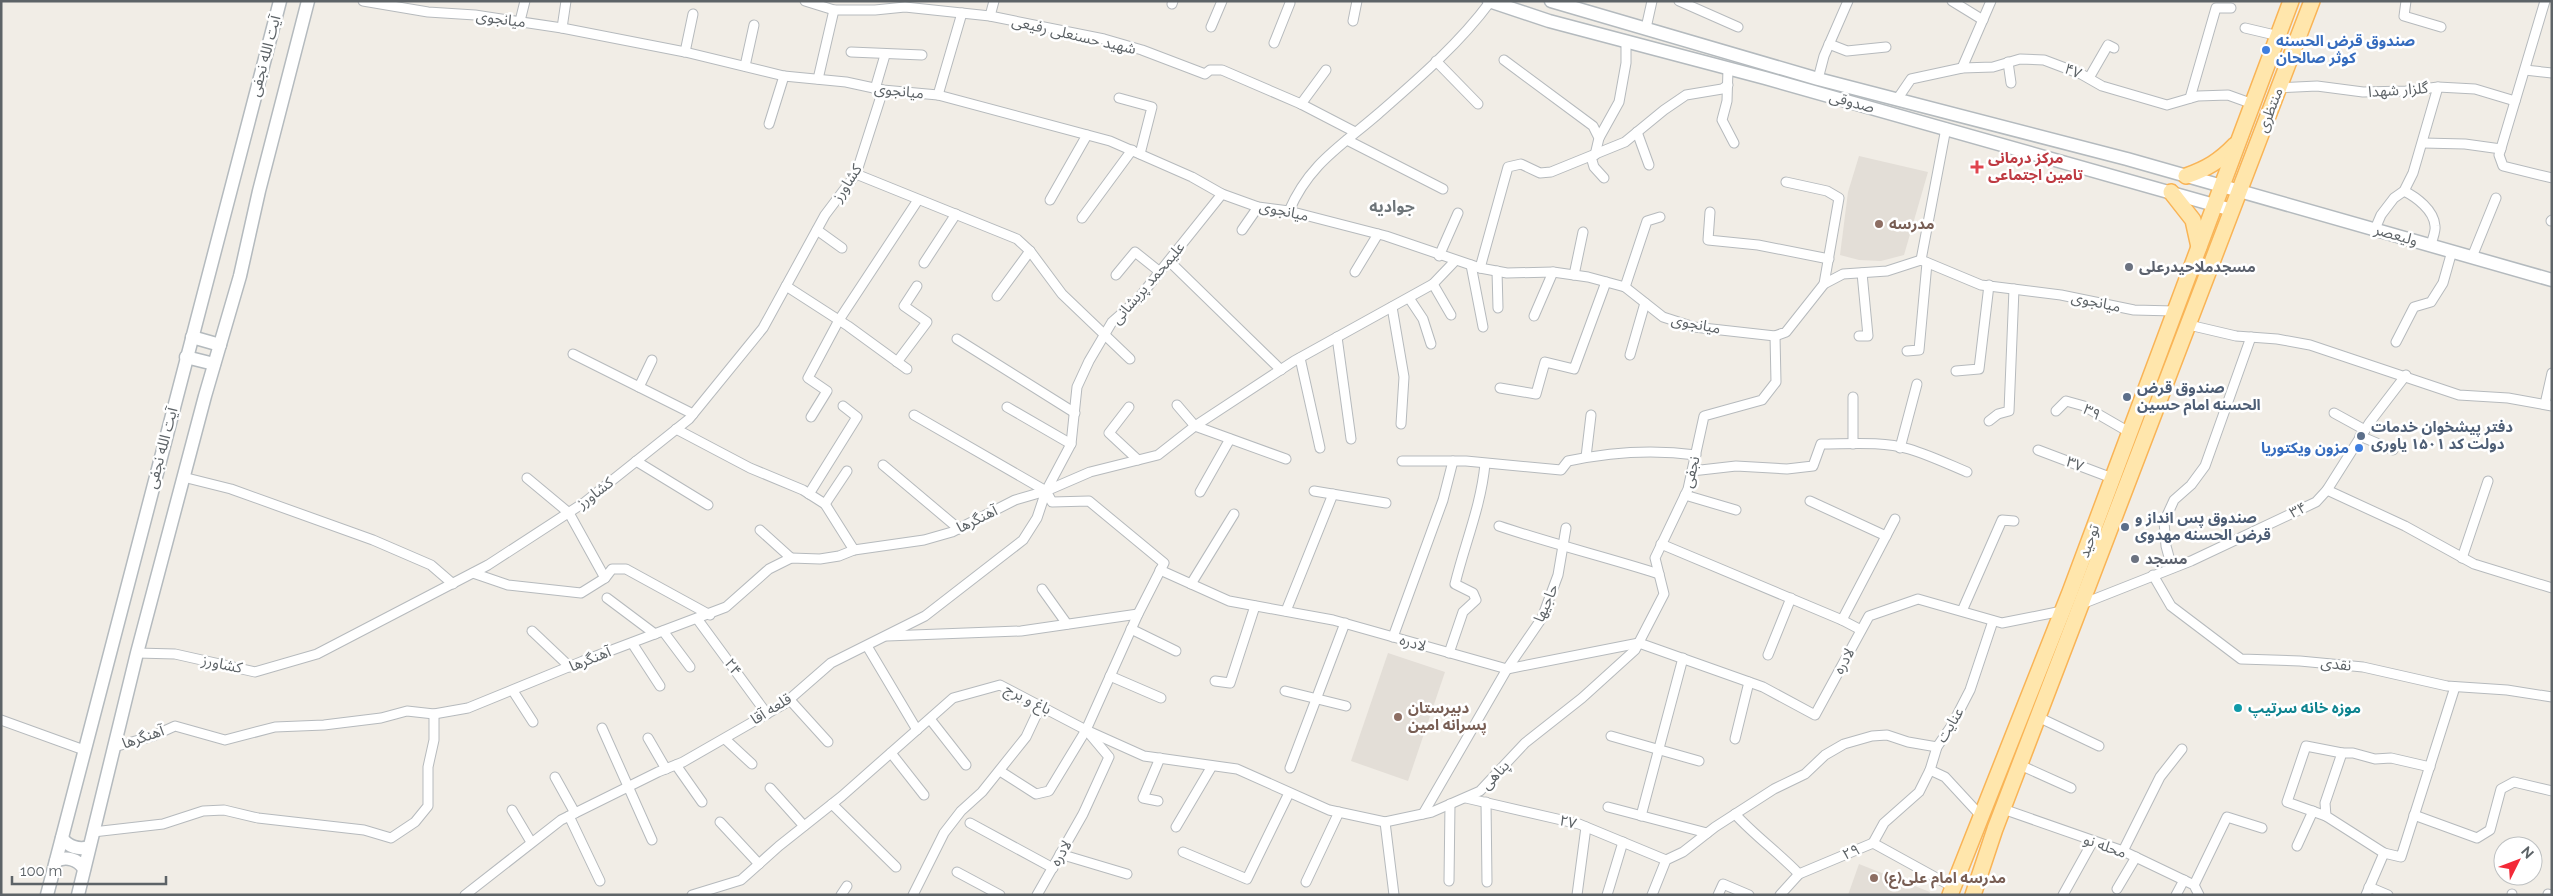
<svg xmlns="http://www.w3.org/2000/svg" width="2553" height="896" font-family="Raleway,'Noto Sans Arabic',sans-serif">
<rect width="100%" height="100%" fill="#f1ede6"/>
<g fill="#e3ded7">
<polygon points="1859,156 1928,172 1904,255 1881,261 1859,260 1840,255 1848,192"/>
<polygon points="1388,653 1445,672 1408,781 1351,761"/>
<polygon points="1859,864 1930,892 1929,895 1848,895"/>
</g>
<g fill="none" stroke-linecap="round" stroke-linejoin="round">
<defs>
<g id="street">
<polyline points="363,1 428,12 475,15 562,28 685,52 784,76 846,82 883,90 938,95 1110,141 1192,177 1222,194 1258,207 1289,211 1386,236 1480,268 1507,273 1553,272 1588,277 1625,287 1663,317 1694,327 1775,336 1786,332 1824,284 1843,274 1887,271 1921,260 1981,285 2061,295 2134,310 2174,311"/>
<polyline points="805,1 834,10 875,10 905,7 990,16 1104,39 1142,50 1205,74 1210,70 1222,70 1301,104 1355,132"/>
<polyline points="1679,1 1738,27"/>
<polyline points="1952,1 1983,20"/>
<polyline points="2406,1 2404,16 2441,27"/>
<polyline points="2545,1 2499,155 2503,166 2552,178"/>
<polyline points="1172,4 1173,1"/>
<polyline points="990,16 994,1"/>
<polyline points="520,21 525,1"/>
<polyline points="1353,21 1357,1"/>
<polyline points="1211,27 1222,1"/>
<polyline points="562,28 566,1"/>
<polyline points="1646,28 1652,1"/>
<polyline points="2245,28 2279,36"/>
<polyline points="1274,43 1290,3"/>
<polyline points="1829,44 1847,51 1886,47"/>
<polyline points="685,52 693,14"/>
<polyline points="851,52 922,55"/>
<polyline points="1504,60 1593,126 1599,138 1595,155"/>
<polyline points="1436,61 1478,104"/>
<polyline points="2008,62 2011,83"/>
<polyline points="745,66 754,25"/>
<polyline points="1962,68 1991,1"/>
<polyline points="1728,69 1727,101 1722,120 1734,143"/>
<polyline points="2525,70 2552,73"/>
<polyline points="2089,78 2108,45 2114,48"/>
<polyline points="818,79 834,10"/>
<polyline points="1818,79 1824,56 1848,1"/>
<polyline points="2278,88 2317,86 2363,92 2406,91 2438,87 2475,89 2515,101"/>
<polyline points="875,89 885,55"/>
<polyline points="938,95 962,13"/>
<polyline points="1119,98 1152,107 1140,154"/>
<polyline points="1898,98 1911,79 1962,68 1993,67 2020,59 2044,60 2081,74 2102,86 2167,105 2198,96 2228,95 2253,104"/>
<polyline points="2190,98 2216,8 2231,8"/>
<polyline points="1301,104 1326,70"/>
<polyline points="769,124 784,76"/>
<polyline points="1637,132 1649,165"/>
<polyline points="1599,138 1619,102 1626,63 1626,41"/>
<polyline points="1347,140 1443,189"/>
<polyline points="2423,143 2465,144 2501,149"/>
<polyline points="1591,157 1594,167 1604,178"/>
<polyline points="856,174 1017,239 1030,251 1062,294 1130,359"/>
<polyline points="1786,182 1827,191 1839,198 1824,284"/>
<path d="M2404,191C2416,197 2434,210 2435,226C2436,231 2432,240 2431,245"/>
<polyline points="1050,200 1087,135"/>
<path d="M1289,211C1309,164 1341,146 1378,114C1417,80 1459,44 1490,2"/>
<polyline points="1710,212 1708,240 1758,245 1829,259"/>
<polyline points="1082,218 1132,150"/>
<polyline points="2551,221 2552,220"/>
<polyline points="2375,229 2381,215 2394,198 2404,191 2413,173 2438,87"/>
<polyline points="817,230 842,248"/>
<polyline points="1242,230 1258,207"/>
<polyline points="1439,256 1458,213"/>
<polyline points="2472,257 2496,198"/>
<polyline points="1921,260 1946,128"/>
<polyline points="1169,261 1281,370"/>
<polyline points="924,263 956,214"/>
<polyline points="1471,265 1483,327"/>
<polyline points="1480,268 1508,167 1521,164 1540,173 1551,172 1625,142 1664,110 1686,95 1722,89 1728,85"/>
<polyline points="1497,271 1498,308"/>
<polyline points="1355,272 1378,234"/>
<polyline points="1116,275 1135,252 1160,272"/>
<polyline points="1574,275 1583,232"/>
<polyline points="1433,284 1451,315"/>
<polyline points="786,286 848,326 907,369"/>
<polyline points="1625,287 1647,221 1660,217"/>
<polyline points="997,296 1030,251"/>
<polyline points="1409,298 1423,319 1431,344"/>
<polyline points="1392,307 1404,377 1401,424"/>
<polyline points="1534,316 1553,272"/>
<polyline points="2189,325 2236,336 2277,339 2310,345 2459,395 2508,398 2552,406"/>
<polyline points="1859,336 1868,336 1862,273"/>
<polyline points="1337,337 1351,439"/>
<polyline points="957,339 1075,413"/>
<polyline points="2396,342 2414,307 2431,302 2443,283 2452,251"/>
<polyline points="1907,351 1919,350 1927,263"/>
<polyline points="573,354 693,414"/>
<polyline points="1630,355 1645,303"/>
<polyline points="1300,358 1320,448"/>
<polyline points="897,362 927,322 904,306 917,286"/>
<polyline points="1956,371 1979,369 1989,285"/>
<polyline points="639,387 652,360"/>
<polyline points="1500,388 1536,394 1545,362 1574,369 1606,282"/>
<polyline points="2545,404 2552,373"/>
<polyline points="1177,405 1195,426 1286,459"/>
<polyline points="1007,407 1071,444"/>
<polyline points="1129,407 1109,433 1138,460"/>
<polyline points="2056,411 2066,401 2084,406 2129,432"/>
<polyline points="2334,413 2365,430"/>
<polyline points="914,415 1046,491"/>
<polyline points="811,417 827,391 808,378 839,320 918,200"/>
<polyline points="1989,421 1998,414 2009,411 2014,289"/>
<polyline points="676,429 750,468 803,490 825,504 854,550"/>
<polyline points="2360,436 2393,450"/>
<polyline points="1853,444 1853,397"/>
<polyline points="1900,448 1917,384"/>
<polyline points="2038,450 2112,478"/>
<polyline points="1586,457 1591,415"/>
<polyline points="636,461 708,505"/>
<path d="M1402,461H1466L1561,470L1568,461C1610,452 1653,449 1696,455"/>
<polyline points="883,465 959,529"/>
<path d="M1692,471L1736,466L1787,469L1813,466L1821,444C1850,444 1882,441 1909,449C1929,455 1948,464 1967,472"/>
<polyline points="183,477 231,489 373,540 431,565 453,584"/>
<polyline points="527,478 569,513 605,578"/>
<polyline points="2327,490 2405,526 2474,564 2552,588"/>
<polyline points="1314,491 1386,503"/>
<polyline points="1200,492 1230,439"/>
<polyline points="809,494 857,417 843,406"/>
<polyline points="1685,495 1736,510"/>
<polyline points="1810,501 1886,536"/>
<polyline points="825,504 847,471"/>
<path d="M1499,526C1552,544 1606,557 1659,574"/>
<polyline points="760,530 791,558"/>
<polyline points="1661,544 1842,620 1861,630"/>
<polyline points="2462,558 2488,481"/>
<polyline points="2172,568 2166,546 2164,522 2174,500 2191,485 2205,466 2251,337"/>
<polyline points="1160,570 1229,601 1333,620 1507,669 1423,814"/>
<polyline points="473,573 508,585 581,593 605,578 612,569 626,569 710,615"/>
<polyline points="2153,575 2171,606 2241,659 2300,661 2363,667 2447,686 2507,690 2552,697"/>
<polyline points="1191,584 1234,514"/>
<polyline points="1042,589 1067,624"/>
<polyline points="607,598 655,634"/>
<polyline points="2082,604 2191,561 2316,502 2327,490 2370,422 2406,375"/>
<polyline points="1286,611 1333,494"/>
<polyline points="1962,611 2002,520 2014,521"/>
<polyline points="698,620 767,714"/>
<polyline points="1842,620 1895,519"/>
<polyline points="1131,629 1176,651"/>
<polyline points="532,631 570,667"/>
<polyline points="663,631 690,667"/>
<polyline points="887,636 1021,631 1138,614"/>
<polyline points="1393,637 1443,500 1453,461"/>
<polyline points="632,643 660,686"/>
<polyline points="1639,643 1763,687 1815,715 1869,616 1918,599 2002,623 2062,611"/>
<polyline points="867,646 917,730"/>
<polyline points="137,653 175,654 255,672 317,654 488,565 585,502 689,419 763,328 825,215 856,174 883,90"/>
<path d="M1449,653L1463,612L1476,600L1473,593L1455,584C1465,543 1481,506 1485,464"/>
<polyline points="1768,655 1791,598"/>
<polyline points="1507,669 1542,618 1558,575 1566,528"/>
<polyline points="1507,669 1639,643"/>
<polyline points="1110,676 1161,698"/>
<polyline points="1215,681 1230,683 1255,606"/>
<polyline points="513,691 533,722"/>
<polyline points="1285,691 1346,706"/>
<polyline points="789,699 828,742"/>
<polyline points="2038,717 2099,746"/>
<polyline points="930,719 966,765"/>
<polyline points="1,720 84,750"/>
<polyline points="602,728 652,840"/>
<polyline points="1611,736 1699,761"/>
<polyline points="648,738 666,769"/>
<polyline points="725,739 752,764"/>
<polyline points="1735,739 1749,682"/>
<polyline points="114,747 153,736 175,726 225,740 275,727 324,725 381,718 407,711 434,714 468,708 583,661 726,607 769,569 791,558 820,559 839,556 854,550 924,540 952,532 1015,500 1046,491 1090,472 1158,455 1195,426 1294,361 1433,284 1455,261"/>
<polyline points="891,753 924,795"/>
<polyline points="676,765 702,802"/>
<polyline points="2020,765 2071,788"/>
<polyline points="1290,768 1345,623"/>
<polyline points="1930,770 1945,777 1981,816"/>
<polyline points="1000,771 1036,794 1049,791 1086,730 1138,614 1164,563 1089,501 1052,502 1046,491"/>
<polyline points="555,777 575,813"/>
<polyline points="770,788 804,826"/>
<polyline points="1466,798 1579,824 1666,860"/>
<polyline points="1158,801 1143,798 1160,758"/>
<polyline points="1486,802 1487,882"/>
<polyline points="832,804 896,867"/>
<polyline points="1608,807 1707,833"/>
<polyline points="2003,809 2123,851 2194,885 2199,895"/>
<polyline points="512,810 531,842"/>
<path d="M1735,814C1755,836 1779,853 1799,874"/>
<polyline points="2414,815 2477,838 2490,830 2501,789 2514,782 2552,791"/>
<polyline points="569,816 600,881"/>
<polyline points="1641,816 1683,658"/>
<polyline points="2326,816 2287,802 2306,746 2342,753"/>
<polyline points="720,822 759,864"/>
<polyline points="970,823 1053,868"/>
<polyline points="1176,827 1212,766"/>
<polyline points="93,832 163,824 203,811 224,810 258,818 364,830 391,838 415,822 428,806 428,767 434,740 434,714"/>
<polyline points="1873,843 1884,823 1919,792 1930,770 1937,747 1952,725 1970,690 1993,621"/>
<polyline points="2297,846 2313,811"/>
<polyline points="2123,851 2160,777 2182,749"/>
<polyline points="1183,852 1247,879 1289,793"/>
<polyline points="2384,853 2326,816 2325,803 2342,753 2353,753 2375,759 2391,758 2430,767"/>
<polyline points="1060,854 1127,874"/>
<polyline points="957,872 1000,895"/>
<polyline points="1449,881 1450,804"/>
<polyline points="1306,882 1339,812"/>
<polyline points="2194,885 2227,817 2262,828"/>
<polyline points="2369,887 2388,895"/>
<polyline points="2117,889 2136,857"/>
<polyline points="2548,894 2550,895"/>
<polyline points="465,895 561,820 658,772 683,762 784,704 831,663 925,616 1023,540 1037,518 1046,491 1071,444 1077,387 1089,361 1112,322 1138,299 1222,194"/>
<polyline points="692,895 741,880 779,846 842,796 953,698 1000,685 1086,730 1144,756 1237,769 1329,810 1385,822"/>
<polyline points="841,895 847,886"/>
<polyline points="913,895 944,833 961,811 982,792 1026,737 1041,705"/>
<polyline points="1037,895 1083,814 1109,757 1088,732"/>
<polyline points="1394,895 1385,822 1432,812 1480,791 1525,743 1582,698 1635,650 1664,594 1655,558 1688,489 1704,416 1762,400 1776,382 1775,336"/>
<polyline points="1577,895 1586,827"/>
<polyline points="1607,895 1623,842"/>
<polyline points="1652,895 1666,860 1683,852 1715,827 1774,789 1805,774 1825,755 1844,744 1872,736 1887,735 1908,742 1937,747"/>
<polyline points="1718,895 1723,884 1749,895"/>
<polyline points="1780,895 1799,874 1873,843 1953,887"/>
<polyline points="2063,895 2093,841"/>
<polyline points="2176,895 2184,880"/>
<polyline points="2366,895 2384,853 2401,857 2455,687"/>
<polyline points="2512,895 2512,894"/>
</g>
<g id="secondary">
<polyline points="1489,1 1549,21 1765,78 2232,210"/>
<polyline points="1551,1 1818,79 2127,159 2552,280"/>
<polyline points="192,337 220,345"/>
<polyline points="186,357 214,364"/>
<path d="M62,838C68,847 79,850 89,847"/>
<path d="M56,861C66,856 78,859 84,869"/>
<polyline points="47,895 280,1"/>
<polyline points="78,895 137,653 205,396 240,276 259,191 308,1"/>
</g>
<g id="primary">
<path d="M2186,176C2206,169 2220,161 2235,145"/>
<polyline points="2171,192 2193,220 2199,247"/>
<polyline points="1950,895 2070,592 2291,1"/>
<polyline points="1973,895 1995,829 2312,1"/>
</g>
</defs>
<use href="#street" stroke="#b6babd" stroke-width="11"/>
<use href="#secondary" stroke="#b4babe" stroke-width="15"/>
<use href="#primary" stroke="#f9b456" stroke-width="18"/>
<use href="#street" stroke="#fff" stroke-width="9"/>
<use href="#secondary" stroke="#fff" stroke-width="12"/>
<use href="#primary" stroke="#ffe6ac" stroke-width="15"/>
</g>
<g fill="#3f7fe0" stroke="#fff" stroke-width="2">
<circle cx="2266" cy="50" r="5"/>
<circle cx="2359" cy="448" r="5"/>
</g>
<path fill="#e0444e" stroke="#fff" stroke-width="2" d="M1974.5 159.5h5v5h5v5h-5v5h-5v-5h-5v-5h5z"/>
<g fill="#8d6e63" stroke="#fff" stroke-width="2">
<circle cx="1879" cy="224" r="5"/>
<circle cx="1398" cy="717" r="5"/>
<circle cx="1874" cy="878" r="5"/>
</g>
<g fill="#6b7280" stroke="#fff" stroke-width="2">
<circle cx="2129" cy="267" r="5"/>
<circle cx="2135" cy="559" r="5"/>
</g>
<g fill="#5c6f8a" stroke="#fff" stroke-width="2">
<circle cx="2127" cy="397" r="5"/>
<circle cx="2361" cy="436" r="5"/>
<circle cx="2125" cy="527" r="5"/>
</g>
<circle fill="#0f9aa8" stroke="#fff" stroke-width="2" cx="2238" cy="708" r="5"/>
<g text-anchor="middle" stroke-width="5" stroke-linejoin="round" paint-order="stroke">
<g font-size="15" fill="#5d6367" stroke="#fff">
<text transform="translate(501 19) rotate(8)" y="5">میانجوی</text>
<text transform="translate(1074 35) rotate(13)" y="5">شهید حسنعلی رفیعی</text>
<text transform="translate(265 56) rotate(-75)" y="5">آیت الله نجفی</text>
<text transform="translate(2073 71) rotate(23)" y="5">۴۷</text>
<text transform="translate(2398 90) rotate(-4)" y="5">گلزار شهدا</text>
<text transform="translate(899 91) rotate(6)" y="5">میانجوی</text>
<text transform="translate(1852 102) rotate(15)" y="5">صدوقی</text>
<text transform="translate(2270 110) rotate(-69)" y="5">منتظری</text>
<text transform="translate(847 183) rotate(-57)" y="5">کشاورز</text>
<text transform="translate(1284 211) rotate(12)" y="5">میانجوی</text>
<text transform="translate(2396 235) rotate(16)" y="5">ولیعصر</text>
<text transform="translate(1148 283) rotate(-49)" y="5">علیمحمد پریشانی</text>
<text transform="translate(2096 302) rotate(12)" y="5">میانجوی</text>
<text transform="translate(1696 324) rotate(11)" y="5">میانجوی</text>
<text transform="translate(2092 412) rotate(27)" y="5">۳۹</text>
<text transform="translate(162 448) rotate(-75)" y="5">آیت الله نجفی</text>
<text transform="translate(2075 464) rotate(21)" y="5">۳۷</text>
<text transform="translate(1691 472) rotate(-76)" y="5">نجفی</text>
<text transform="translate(595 493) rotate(-37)" y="5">کشاورز</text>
<text transform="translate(2298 510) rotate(-25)" y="5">۳۴</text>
<text transform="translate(977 519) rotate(-26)" y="5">آهنگرها</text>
<text transform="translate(2089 541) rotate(-70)" y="5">توحید</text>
<text transform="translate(1546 603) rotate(-67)" y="5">حاجیها</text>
<text transform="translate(1413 643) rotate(16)" y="5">لادره</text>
<text transform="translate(590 659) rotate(-22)" y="5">آهنگرها</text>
<text transform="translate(1844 661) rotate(-61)" y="5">لادره</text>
<text transform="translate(222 664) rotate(12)" y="5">کشاورز</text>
<text transform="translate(2336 664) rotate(6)" y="5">نقدی</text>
<text transform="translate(733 667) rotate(54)" y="5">۲۴</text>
<text transform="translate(1028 699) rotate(27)" y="5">باغ و برج</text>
<text transform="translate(771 709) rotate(-32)" y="5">قلعه آقا</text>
<text transform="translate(1950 725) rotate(-59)" y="5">عنایت</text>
<text transform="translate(143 737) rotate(-19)" y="5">آهنگرها</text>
<text transform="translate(1495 775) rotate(-46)" y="5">پناهی</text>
<text transform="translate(1568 822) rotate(14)" y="5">۲۷</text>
<text transform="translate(2105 846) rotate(20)" y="5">محله نو</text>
<text transform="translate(1851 852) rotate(-23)" y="5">۲۹</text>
<text transform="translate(1061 853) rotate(-60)" y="5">لادره</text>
</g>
<g font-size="15" font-weight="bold" fill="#366cbe" stroke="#fff" text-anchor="start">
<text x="2276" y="46">صندوق قرض الحسنه<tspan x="2276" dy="17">کوثر صالحان</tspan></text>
<text x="2349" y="453" text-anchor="end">مزون ویکتوریا</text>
</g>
<g font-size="15" font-weight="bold" fill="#be3a42" stroke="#fff" text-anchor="start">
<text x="1988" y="163">مرکز درمانی<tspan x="1988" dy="17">تامین اجتماعی</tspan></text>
</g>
<g font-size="15" font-weight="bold" fill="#785e54" stroke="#fff" text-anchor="start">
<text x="1889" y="229">مدرسه</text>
<text x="1408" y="713">دبیرستان<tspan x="1408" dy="17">پسرانه امین</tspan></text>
<text x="1884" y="883">مدرسه امام علی(ع)</text>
</g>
<g font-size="15" font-weight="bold" fill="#5b616d" stroke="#fff" text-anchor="start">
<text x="2139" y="272">مسجدملاحیدرعلی</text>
<text x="2145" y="564">مسجد</text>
</g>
<g font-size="15" font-weight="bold" fill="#4e5e75" stroke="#fff" text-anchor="start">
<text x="2137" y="393">صندوق قرض<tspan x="2137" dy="17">الحسنه امام حسین</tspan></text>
<text x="2371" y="432">دفتر پیشخوان خدمات<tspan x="2371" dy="17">دولت کد ۱۵۰۱ یاوری</tspan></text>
<text x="2135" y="523">صندوق پس انداز و<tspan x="2135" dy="17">قرض الحسنه مهدوی</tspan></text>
</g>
<g font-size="15" font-weight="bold" fill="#0d838f" stroke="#fff" text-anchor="start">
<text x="2248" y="713">موزه خانه سرتیپ</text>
</g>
<g font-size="16" font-weight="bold" fill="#6e7579" stroke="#fff">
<text x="1392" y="212">جوادیه</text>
</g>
</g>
<rect width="2553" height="896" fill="none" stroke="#5d6367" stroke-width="5"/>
<g transform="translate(2518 861) rotate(48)"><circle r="24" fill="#ffffff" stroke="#bec1c2"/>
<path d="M0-4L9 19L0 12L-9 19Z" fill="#f32937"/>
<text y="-8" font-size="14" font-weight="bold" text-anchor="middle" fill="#5d6367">N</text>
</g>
<path d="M12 876v8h154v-8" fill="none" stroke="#5d6367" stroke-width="2.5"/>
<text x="20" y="876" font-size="15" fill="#5d6367" stroke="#ffffff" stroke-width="4" paint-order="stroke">100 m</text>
</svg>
